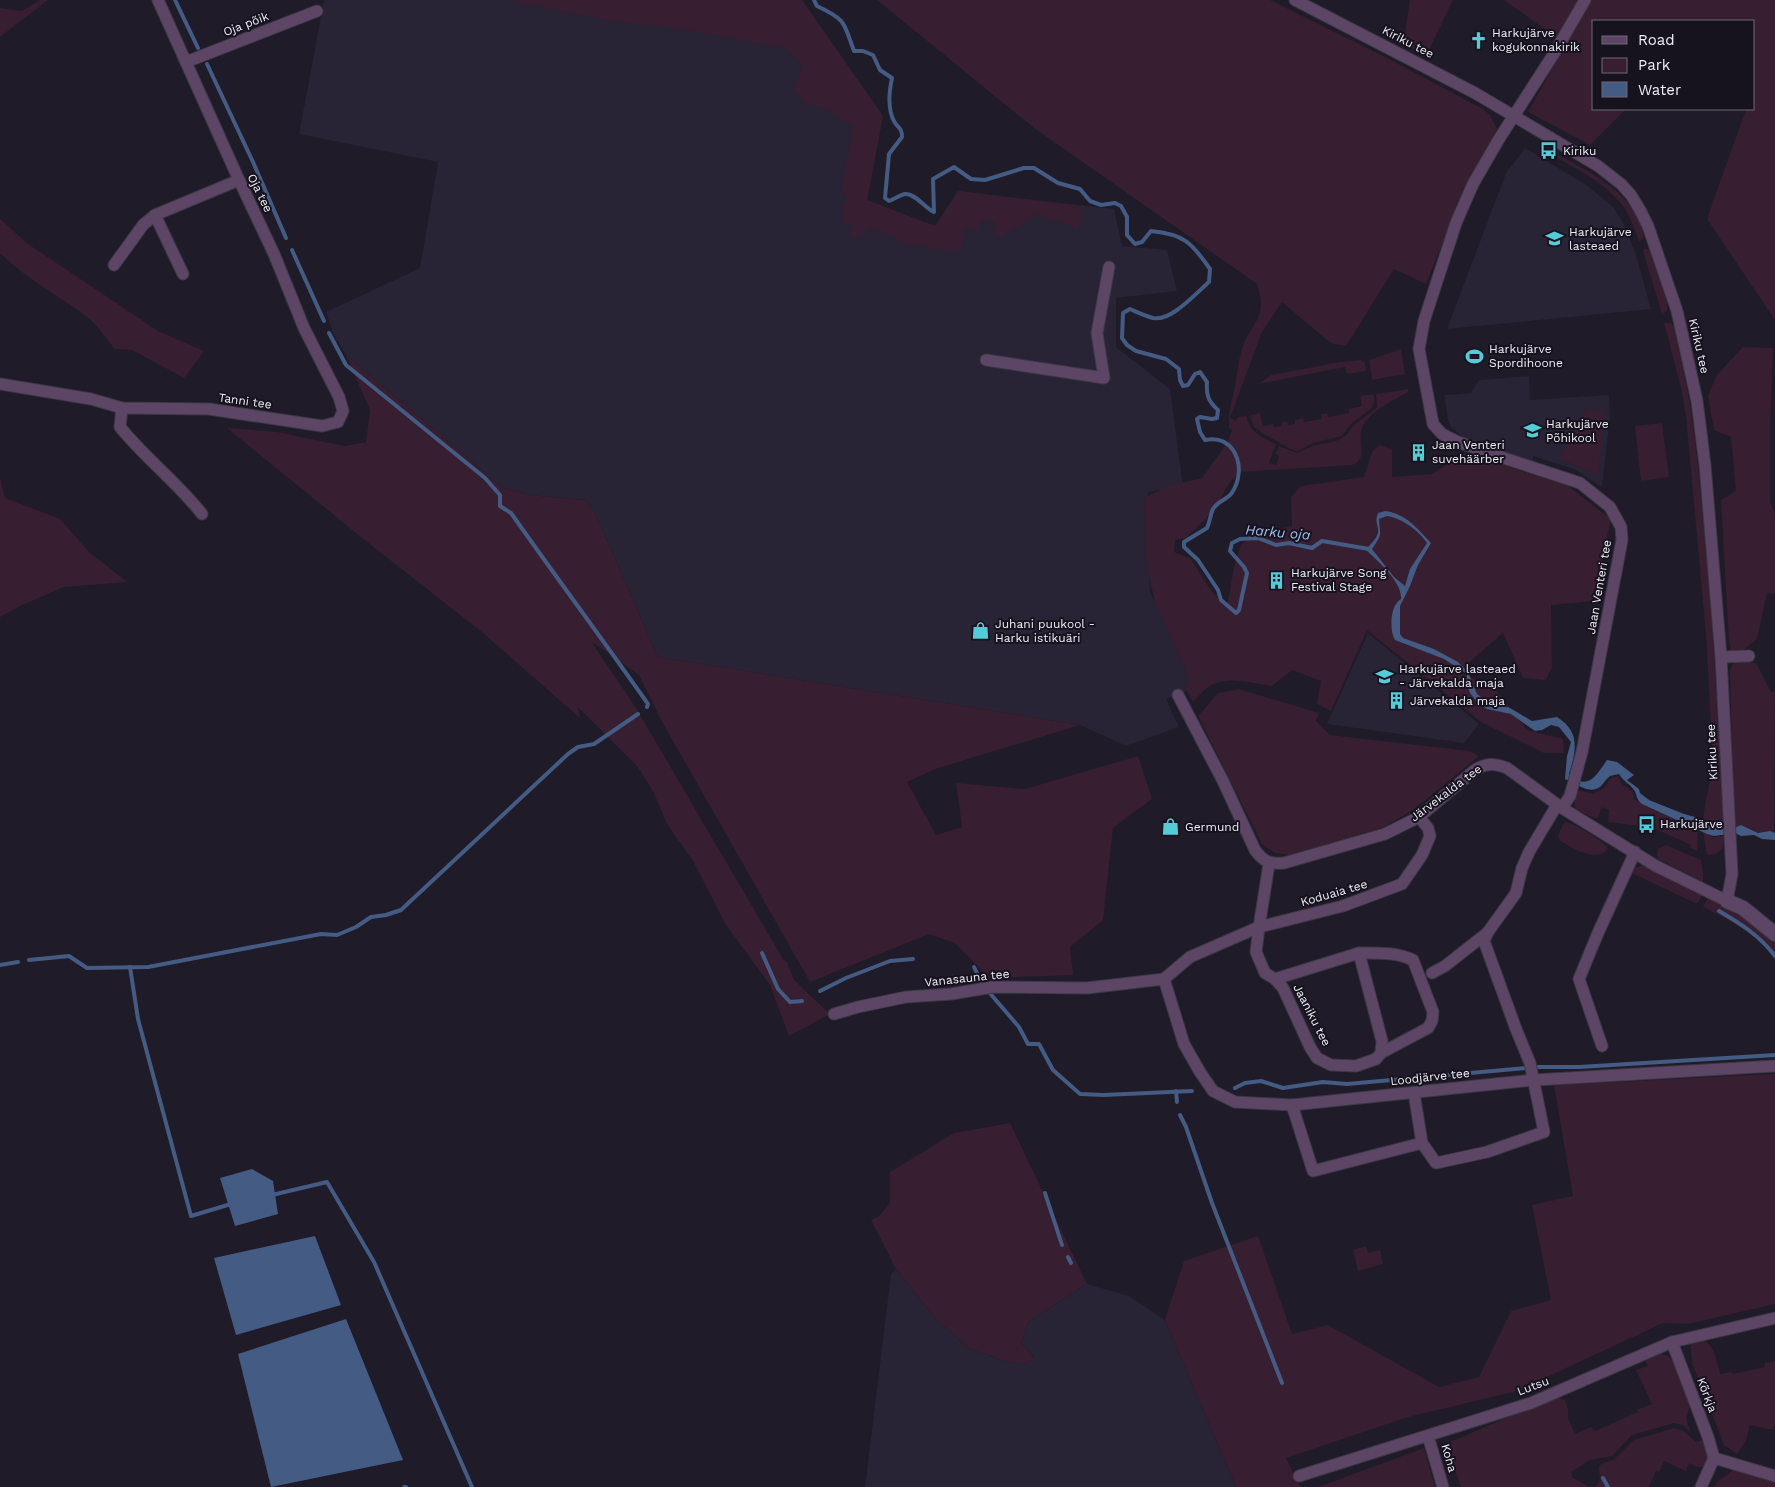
<svg xmlns="http://www.w3.org/2000/svg" width="1775" height="1487" font-family="'Work Sans',sans-serif">
<rect width="100%" height="100%" fill="#1f1b28"/>
<g fill="#282335">
<polygon points="324,0 802,0 883,116 867,200 935,226 958,191 1114,209 1122,246 1167,250 1177,291 1116,298 1116,347 1170,389 1183,486 1148,492 1150,592 1196,687 1166,699 1179,727 1126,746 1080,725 658,657 594,511 585,500 529,495 503,488 346,355 333,333 326,312 420,268 438,162 299,134"/>
<polygon points="1525,148 1588,186 1613,207 1623,222 1636,255 1651,309 1447,329 1506,173"/>
<polygon points="1529,376 1530,400 1609,395 1610,416 1602,487 1574,469 1533,456 1533,461 1506,455 1466,440 1451,427 1448,420 1444,395 1471,393 1479,380"/>
<polygon points="1368,633 1479,724 1464,743 1327,724"/>
<polygon points="896,1269 937,1320 969,1348 1004,1361 1024,1364 1035,1358 1021,1343 1029,1321 1087,1284 1129,1296 1165,1320 1236,1487 865,1487 891,1274"/>
</g>
<g fill="#371e31">
<polygon points="40,0 48,0 0,37 0,8 22,11"/>
<polygon points="504,0 802,0 883,116 867,200 935,226 958,191 1082,206 1079,229 1038,215 1029,218 1025,223 1001,237 994,234 996,222 981,220 979,232 965,228 961,250 942,250 898,242 897,237 869,228 859,238 850,237 852,225 841,223 846,194 841,193 853,127 826,108 805,104 794,88 802,65 786,48 662,26 622,23"/>
<path d="M877,0H1270L1389,59L1483,109L1490,115L1497,129L1464,190L1426,284L1394,269L1346,346L1333,344L1327,340L1282,302L1261,334L1230,418L1236,421L1238,417L1247,416C1248,431 1264,439 1276,444L1269,463L1276,465L1279,456L1275,454L1279,446L1297,453L1313,446L1339,440L1346,435L1354,425L1374,410L1377,407L1376,394L1408,389V392C1393,401 1369,411 1362,428C1357,441 1369,460 1352,465L1240,472L1229,483L1214,511L1186,538L1175,540L1174,552L1190,558L1213,593L1227,607L1234,567L1241,544L1267,530L1292,526L1291,497L1301,486L1364,477L1372,452L1379,445L1392,449V477L1432,474L1465,453L1568,486L1611,519L1593,601L1551,605L1552,667L1546,680L1523,678L1503,633L1474,658L1460,673L1494,687L1527,730L1563,739L1564,753H1544L1481,722L1367,630L1331,711L1317,704L1321,681L1292,670L1272,686C1252,683 1224,675 1207,688C1202,692 1197,698 1193,702L1185,687L1191,680L1155,604L1145,555L1144,498L1168,486L1202,478L1227,443L1232,430L1229,428C1228,413 1232,400 1235,386C1237,375 1238,363 1241,352C1250,321 1269,320 1257,284L1034,128Z"/>
<polygon points="1410,0 1453,0 1427,54 1406,46 1405,32"/>
<polygon points="1504,0 1775,0 1775,320 1707,219 1746,109 1754,109 1754,21 1594,21 1594,109 1626,109 1590,145 1528,112 1566,44"/>
<path d="M1557,154C1593,174 1636,193 1644,238L1639,241C1635,232 1632,221 1627,212C1611,186 1581,171 1555,157Z"/>
<path d="M0,219L28,244L158,331L204,351L184,378L132,350L115,349C106,339 98,325 87,317C58,295 26,279 0,253Z"/>
<polygon points="1644,249 1648,249 1650,251 1667,301 1667,310 1662,314 1643,251"/>
<path d="M1664,323H1671L1674,327L1689,398L1697,456L1711,605L1724,827L1703,823C1704,802 1711,782 1713,760L1706,635L1686,416L1681,388Z"/>
<polygon points="1743,347 1773,348 1770,427 1770,502 1775,514 1775,594 1767,593 1757,639 1742,651 1731,651 1729,641 1721,500 1736,491 1731,437 1714,430 1708,396 1716,376"/>
<polygon points="1401,349 1405,374 1372,380 1369,360"/>
<polygon points="346,355 503,488 529,495 585,500 594,511 658,657 1080,725 935,769 907,782 936,835 962,827 956,783 1025,789 1138,756 1152,799 1113,828 1103,920 1070,947 1073,975 989,978 955,943 929,934 810,982 661,720 639,675 591,641 636,708 783,959 787,962 794,980 830,1014 789,1036 770,985 726,925 693,861 667,824 653,791 637,766 578,707 580,718 483,633 362,538 227,428 277,432 345,446 366,442 370,410"/>
<polygon points="1361,360 1365,363 1366,371 1347,374 1345,367 1259,384 1271,375 1340,362"/>
<polygon points="1374,394 1374,403 1372,408 1352,423 1342,436 1313,443 1298,451 1290,449 1261,432 1254,427 1250,415 1260,413 1263,426 1273,424 1274,427 1282,426 1282,422 1287,421 1288,425 1295,424 1295,420 1303,418 1304,422 1322,419 1321,414 1327,413 1328,417 1349,413 1349,409 1362,406 1360,396"/>
<polygon points="1587,408 1605,410 1598,476 1559,458"/>
<polygon points="1662,423 1669,477 1641,481 1635,426"/>
<polygon points="0,477 5,498 60,519 88,551 127,582 64,587 20,606 0,617"/>
<polygon points="1734,661 1756,663 1771,692 1775,691 1774,833 1759,833 1741,825 1734,828 1730,670"/>
<polygon points="1239,689 1319,713 1316,721 1330,735 1470,751 1479,756 1413,810 1384,827 1289,855 1275,853 1262,844 1198,716 1218,693"/>
<path d="M1618,776L1622,784L1633,792L1634,799C1642,805 1691,828 1698,827L1697,851L1690,848L1691,845L1651,827L1652,824L1643,820L1640,826L1608,822L1609,810L1602,807L1597,819L1575,809L1574,797L1575,789L1593,794L1604,788L1611,778Z"/>
<path d="M1565,822C1572,822 1606,842 1608,849C1594,863 1573,848 1560,841L1558,835L1563,825Z"/>
<path d="M1703,832L1714,837L1724,836C1725,848 1720,855 1707,855Z"/>
<polygon points="1666,845 1701,860 1703,874 1703,882 1658,859 1657,855 1658,849"/>
<polygon points="1643,865 1702,895 1697,904 1632,873 1635,868"/>
<path d="M1708,898L1736,911L1767,936L1775,944V960C1756,932 1732,922 1703,907Z"/>
<polygon points="1775,1074 1775,1304 1688,1324 1663,1323 1517,1391 1408,1417 1286,1458 1300,1487 1236,1487 1165,1320 1184,1261 1258,1236 1292,1334 1328,1325 1439,1387 1479,1377 1511,1311 1551,1300 1532,1205 1573,1196 1554,1085"/>
<polygon points="1010,1123 1087,1284 1029,1321 1021,1343 1035,1359 1024,1364 1004,1361 969,1348 937,1320 896,1269 871,1220 879,1216 890,1203 890,1172 954,1133"/>
<polygon points="1366,1246 1368,1253 1380,1250 1383,1264 1358,1271 1353,1250"/>
<path d="M1703,1339C1715,1347 1717,1361 1720,1374L1732,1372V1374L1765,1367L1764,1363L1775,1361V1426H1774L1773,1430L1750,1425L1746,1441L1737,1454L1724,1445L1692,1363L1690,1341Z"/>
<polygon points="1660,1354 1667,1355 1673,1361 1690,1407 1686,1417 1690,1432 1682,1425 1674,1423 1632,1435 1612,1456 1590,1460 1571,1472 1573,1478 1590,1487 1461,1487 1445,1444 1556,1397 1565,1400 1568,1409 1568,1418 1575,1434 1591,1427 1595,1431 1638,1412 1636,1410 1652,1404 1636,1370 1648,1366 1645,1360"/>
<polygon points="1674,1428 1682,1430 1696,1442 1703,1440 1709,1456 1704,1467 1697,1467 1689,1463 1686,1471 1664,1461 1659,1472 1656,1471 1649,1487 1595,1487 1600,1481 1599,1467 1601,1464 1613,1460 1634,1440"/>
<polygon points="1424,1448 1435,1487 1318,1487"/>
<path d="M1734,1468L1775,1479V1487H1714C1718,1478 1728,1477 1734,1468Z"/>
</g>
<g fill="#445b83" fill-rule="evenodd">
<path d="M1385,511C1405,513 1418,529 1431,543L1418,565L1410,586L1400,606V634L1403,638L1434,649L1458,662L1468,672L1477,694L1486,701L1510,708L1532,721L1557,717C1581,732 1576,751 1569,774C1589,792 1596,775 1607,760L1617,762L1634,775L1627,780L1639,789L1640,793L1649,800L1684,814L1695,817L1713,826L1723,829L1734,828L1741,825L1758,833L1770,831L1775,833V840L1762,839L1754,835L1741,836L1735,833L1714,836L1707,834L1642,804C1635,798 1638,796 1634,790C1631,785 1624,782 1619,774L1610,776C1606,779 1604,783 1601,786C1590,796 1576,783 1565,779L1567,756L1571,742L1559,727L1551,725L1542,730L1535,731L1511,714L1487,709L1477,702L1470,693L1467,684V674L1444,659L1395,640C1389,630 1390,605 1401,599C1403,583 1377,560 1366,550C1370,544 1376,540 1378,533C1379,525 1374,522 1378,513ZM1387,516C1402,518 1419,531 1427,543L1410,569L1405,586L1394,577L1372,549C1383,533 1380,537 1379,519Z"/>
<polygon points="252,1169 273,1181 278,1214 235,1226 220,1178"/>
<polygon points="315,1236 341,1305 236,1335 214,1258"/>
<polygon points="346,1319 403,1460 271,1487 238,1354"/>
</g>
<g fill="none" stroke-linecap="round" stroke-linejoin="round">
<g stroke="#445b83" stroke-width="4">
<polyline points="175,0 198,48"/>
<path d="M814,0L817,6C846,20 843,21 854,51H863L873,55L880,70L892,78C889,92 887,110 895,123C899,128 902,129 902,137L889,154L885,198L889,201C894,199 900,195 905,194C915,193 925,208 934,212L933,179L954,167L971,179L985,180L1024,168H1034L1058,183L1080,189L1090,201L1101,205L1115,203L1121,206L1127,217V235L1135,244L1142,242L1151,231C1184,234 1192,243 1210,269L1209,282C1196,293 1171,322 1153,318C1145,316 1137,312 1130,309L1123,313L1122,338L1127,345L1136,351L1166,359L1179,369L1180,380L1183,386L1188,385L1195,374L1200,372L1207,382C1206,395 1208,401 1218,410L1217,418L1212,419L1200,417L1197,419L1200,432L1205,440C1216,438 1226,440 1233,450C1242,463 1240,482 1231,494C1226,500 1218,501 1213,509C1210,515 1210,522 1207,528L1184,542V547L1198,560L1218,590L1221,600L1236,613L1239,610L1247,573L1244,567L1230,551L1232,543L1240,539L1258,538L1276,545L1289,543L1312,548L1322,541L1369,549"/>
<polyline points="207,64 253,162 286,238"/>
<polyline points="292,250 324,321"/>
<path d="M329,333L346,365L485,478L500,495V506L511,513C556,577 603,640 648,704L647,707"/>
<path d="M1719,911C1741,924 1759,935 1775,956"/>
<polyline points="762,953 778,989 790,1002 802,1001"/>
<polyline points="29,960 69,956 87,968 148,967 321,934 337,935 356,927 371,917 386,915 401,910 568,754 578,747 594,744 638,714"/>
<polyline points="0,965 18,962"/>
<polyline points="130,967 138,1019 191,1216 231,1204"/>
<polyline points="974,967 982,984"/>
<polyline points="820,991 846,978 890,961 913,959"/>
<polyline points="988,991 1019,1027 1028,1044 1039,1044 1053,1070 1080,1094 1103,1095 1192,1091"/>
<polyline points="1235,1088 1245,1083 1261,1081 1283,1088 1323,1082 1347,1084 1536,1067 1579,1067 1775,1055"/>
<polyline points="1176,1091 1177,1102"/>
<polyline points="1180,1115 1186,1127 1212,1203 1282,1383"/>
<polyline points="1045,1193 1062,1245"/>
<polyline points="272,1195 327,1182 374,1262 472,1487"/>
<polyline points="1068,1257 1071,1263"/>
<polyline points="1603,1478 1608,1487"/>
<polyline points="404,1487 406,1487"/>
</g>
<defs>
<g id="minor">
<polyline points="186,62 317,11"/>
<polyline points="114,265 143,225 155,215"/>
<polyline points="183,274 155,215 239,180"/>
<polyline points="986,360 1104,378 1097,333 1109,267"/>
<polyline points="0,384 91,399 122,408 209,409 322,426 338,422 343,411 339,397 304,328 274,254 239,180 158,0"/>
<path d="M122,408L120,427C145,458 178,483 202,514"/>
<polyline points="1721,657 1749,656"/>
<path d="M1178,695L1223,781L1255,850C1264,862 1269,864 1284,863L1385,834L1419,817L1475,770C1486,763 1494,763 1507,768L1562,808L1656,866L1727,901L1732,874L1721,657L1705,465L1697,401L1677,311L1648,226L1640,210L1631,195L1621,184L1598,166L1475,93L1295,0"/>
<polyline points="1562,808 1570,796 1582,752 1622,540 1621,527 1610,507 1580,483 1507,459 1458,442 1442,434 1433,424 1419,349 1424,321 1456,223 1473,184 1499,139 1553,55 1585,0"/>
<polyline points="1269,864 1259,927 1343,906 1402,884 1422,855 1430,836 1428,828 1419,817"/>
<polyline points="1259,927 1256,952 1265,973 1275,979 1283,988 1310,1047 1317,1058 1331,1065 1356,1066 1376,1059 1381,1053 1382,1041 1359,953 1275,979"/>
<path d="M1359,953C1377,953 1396,952 1413,960L1433,1012L1432,1021L1428,1028L1381,1053"/>
<polyline points="1432,973 1445,966 1487,933"/>
<polyline points="1164,979 1184,1044 1200,1072 1213,1091 1235,1102 1292,1105 1534,1080 1775,1066"/>
<polyline points="1164,979 1190,957 1259,927"/>
<polyline points="834,1014 858,1007 906,997 951,994 993,987 1087,988 1164,979"/>
<polyline points="1602,1046 1579,979 1598,933 1635,852"/>
<polyline points="1414,1093 1422,1143"/>
<polyline points="1292,1105 1313,1171 1422,1143 1436,1163 1487,1152 1544,1132 1530,1063 1516,1029 1484,941 1488,932 1516,893 1522,868 1529,852 1557,805"/>
<polyline points="1672,1342 1708,1437 1714,1458 1701,1487"/>
<polyline points="1428,1436 1443,1487"/>
<polyline points="1714,1458 1775,1476"/>
<polyline points="1299,1476 1531,1403 1672,1342 1775,1318"/>
</g>
<polyline id="tertiary" points="1727,901 1743,908 1775,934"/>
</defs>
<use href="#minor" stroke="#3c3845" stroke-width="13"/>
<use href="#tertiary" stroke="#3c3845" stroke-width="16"/>
<use href="#minor" stroke="#5d4665" stroke-width="11"/>
<use href="#tertiary" stroke="#5d4665" stroke-width="14"/>
</g>
<defs>
<symbol id="church-bare" viewBox="-9 -9 18 18"><path d="M-1.2-6h2.4v3.5h3.3v2.4h-3.3V6h-2.4V-.1h-3.3v-2.4h3.3Z" fill="#52ccd6" stroke="#16121e" stroke-width="2.5" paint-order="stroke"/></symbol>
<symbol id="bus-bare" viewBox="-9 -9 18 18"><path d="M-5-6H5V4H4V6H2V4H-2V6H-4V4H-5ZM-3.5-4V0h7V-4ZM-3.5 1.2v1.5H-2V1.2ZM2 1.2v1.5H3.5V1.2Z" fill="#52ccd6" stroke="#16121e" stroke-width="2.5" paint-order="stroke"/></symbol>
<symbol id="school-bare" viewBox="-9 -9 18 18"><path d="M0-5L7-2L0 1L-7-2ZM-4 1L0 2.5L4 1V4Q0 6-4 4Z" fill="#52ccd6" stroke="#16121e" stroke-width="2.5" paint-order="stroke"/></symbol>
<symbol id="stadium-bare" viewBox="-9 -9 18 18"><path d="M0-5a6.5 5 0 1 0 0 10a6.5 5 0 1 0 0-10ZM-3.5-1.8h7v3.6h-7Z" fill="#52ccd6" stroke="#16121e" stroke-width="2.5" paint-order="stroke"/></symbol>
<symbol id="building-bare" viewBox="-9 -9 18 18"><path d="M-4-6H4V6H1V3H-1V6H-4ZM-2.5-4.3h1.7v1.8h-1.7ZM.8-4.3h1.7v1.8H.8ZM-2.5-1h1.7V.8h-1.7ZM.8-1h1.7V.8H.8Z" fill="#52ccd6" stroke="#16121e" stroke-width="2.5" paint-order="stroke"/></symbol>
<symbol id="shop-bare" viewBox="-9 -9 18 18"><path d="M-5-2.5h2.3a2.7 3.5 0 0 1 5.4 0H5L5.5 6h-11ZM-1.5-2.5h3a1.5 2.3 0 0 0-3 0Z" fill="#52ccd6" stroke="#16121e" stroke-width="2.5" paint-order="stroke"/></symbol>
</defs>
<g fill-rule="evenodd">
<use href="#church-bare" x="1466" y="28" width="25" height="25"/>
<use href="#bus-bare" x="1536" y="138" width="25" height="25"/>
<use href="#school-bare" x="1542" y="226" width="25" height="25"/>
<use href="#stadium-bare" x="1462" y="344" width="25" height="25"/>
<use href="#school-bare" x="1520" y="418" width="25" height="25"/>
<use href="#building-bare" x="1406" y="440" width="25" height="25"/>
<use href="#building-bare" x="1264" y="568" width="25" height="25"/>
<use href="#shop-bare" x="968" y="618" width="25" height="25"/>
<use href="#school-bare" x="1372" y="664" width="25" height="25"/>
<use href="#building-bare" x="1384" y="688" width="25" height="25"/>
<use href="#bus-bare" x="1634" y="812" width="25" height="25"/>
<use href="#shop-bare" x="1158" y="814" width="25" height="25"/>
</g>
<g text-anchor="middle" stroke-width="4" stroke-linejoin="round" paint-order="stroke">
<g font-size="12" fill="#eeecf5" stroke="#16121e">
<text transform="translate(246 24) rotate(-21)" y="4">Oja põik</text>
<text transform="translate(1408 42) rotate(27)" y="4">Kiriku tee</text>
<text transform="translate(260 193) rotate(64)" y="4">Oja tee</text>
<text transform="translate(1699 346) rotate(77)" y="4">Kiriku tee</text>
<text transform="translate(245 401) rotate(8)" y="4">Tanni tee</text>
<text transform="translate(1599 587) rotate(-80)" y="4">Jaan Venteri tee</text>
<text transform="translate(1712 752) rotate(-93)" y="4">Kiriku tee</text>
<text transform="translate(1446 793) rotate(-37)" y="4">Järvekalda tee</text>
<text transform="translate(1334 893) rotate(-16)" y="4">Koduaia tee</text>
<text transform="translate(967 978) rotate(-6)" y="4">Vanasauna tee</text>
<text transform="translate(1312 1015) rotate(63)" y="4">Jaaniku tee</text>
<text transform="translate(1430 1077) rotate(-6)" y="4">Loodjärve tee</text>
<text transform="translate(1533 1386) rotate(-21)" y="4">Lutsu</text>
<text transform="translate(1707 1395) rotate(69)" y="4">Kõrkja</text>
<text transform="translate(1449 1458) rotate(74)" y="4">Koha</text>
</g>
<g font-size="12" fill="#eeecf5" stroke="#16121e" text-anchor="start">
<text x="1492" y="37">Harkujärve<tspan x="1492" dy="14">kogukonnakirik</tspan></text>
<text x="1563" y="155">Kiriku</text>
<text x="1569" y="236">Harkujärve<tspan x="1569" dy="14">lasteaed</tspan></text>
<text x="1489" y="353">Harkujärve<tspan x="1489" dy="14">Spordihoone</tspan></text>
<text x="1546" y="428">Harkujärve<tspan x="1546" dy="14">Põhikool</tspan></text>
<text x="1432" y="449">Jaan Venteri<tspan x="1432" dy="14">suvehäärber</tspan></text>
<text x="1291" y="577">Harkujärve Song<tspan x="1291" dy="14">Festival Stage</tspan></text>
<text x="995" y="628">Juhani puukool -<tspan x="995" dy="14">Harku istikuäri</tspan></text>
<text x="1399" y="673">Harkujärve lasteaed<tspan x="1399" dy="14">- Järvekalda maja</tspan></text>
<text x="1410" y="705">Järvekalda maja</text>
<text x="1660" y="828">Harkujärve</text>
<text x="1185" y="831">Germund</text>
</g>
<g font-size="14" font-style="italic" fill="#a0bff3" stroke="#16121e">
<text transform="translate(1278 532) rotate(5)" y="5">Harku oja</text>
</g>
</g>
<rect x="1592" y="20" width="162" height="90" fill="#16121e" stroke="#6c6974"/>
<rect x="1602" y="36" width="25" height="8" fill="#5d4665" stroke="#6c6974"/>
<text x="1638" y="45" font-size="15" fill="#eeecf5">Road</text>
<rect x="1602" y="58" width="25" height="15" fill="#371e31" stroke="#6c6974"/>
<text x="1638" y="70" font-size="15" fill="#eeecf5">Park</text>
<rect x="1602" y="82" width="25" height="15" fill="#445b83" stroke="#6c6974"/>
<text x="1638" y="95" font-size="15" fill="#eeecf5">Water</text>
</svg>
